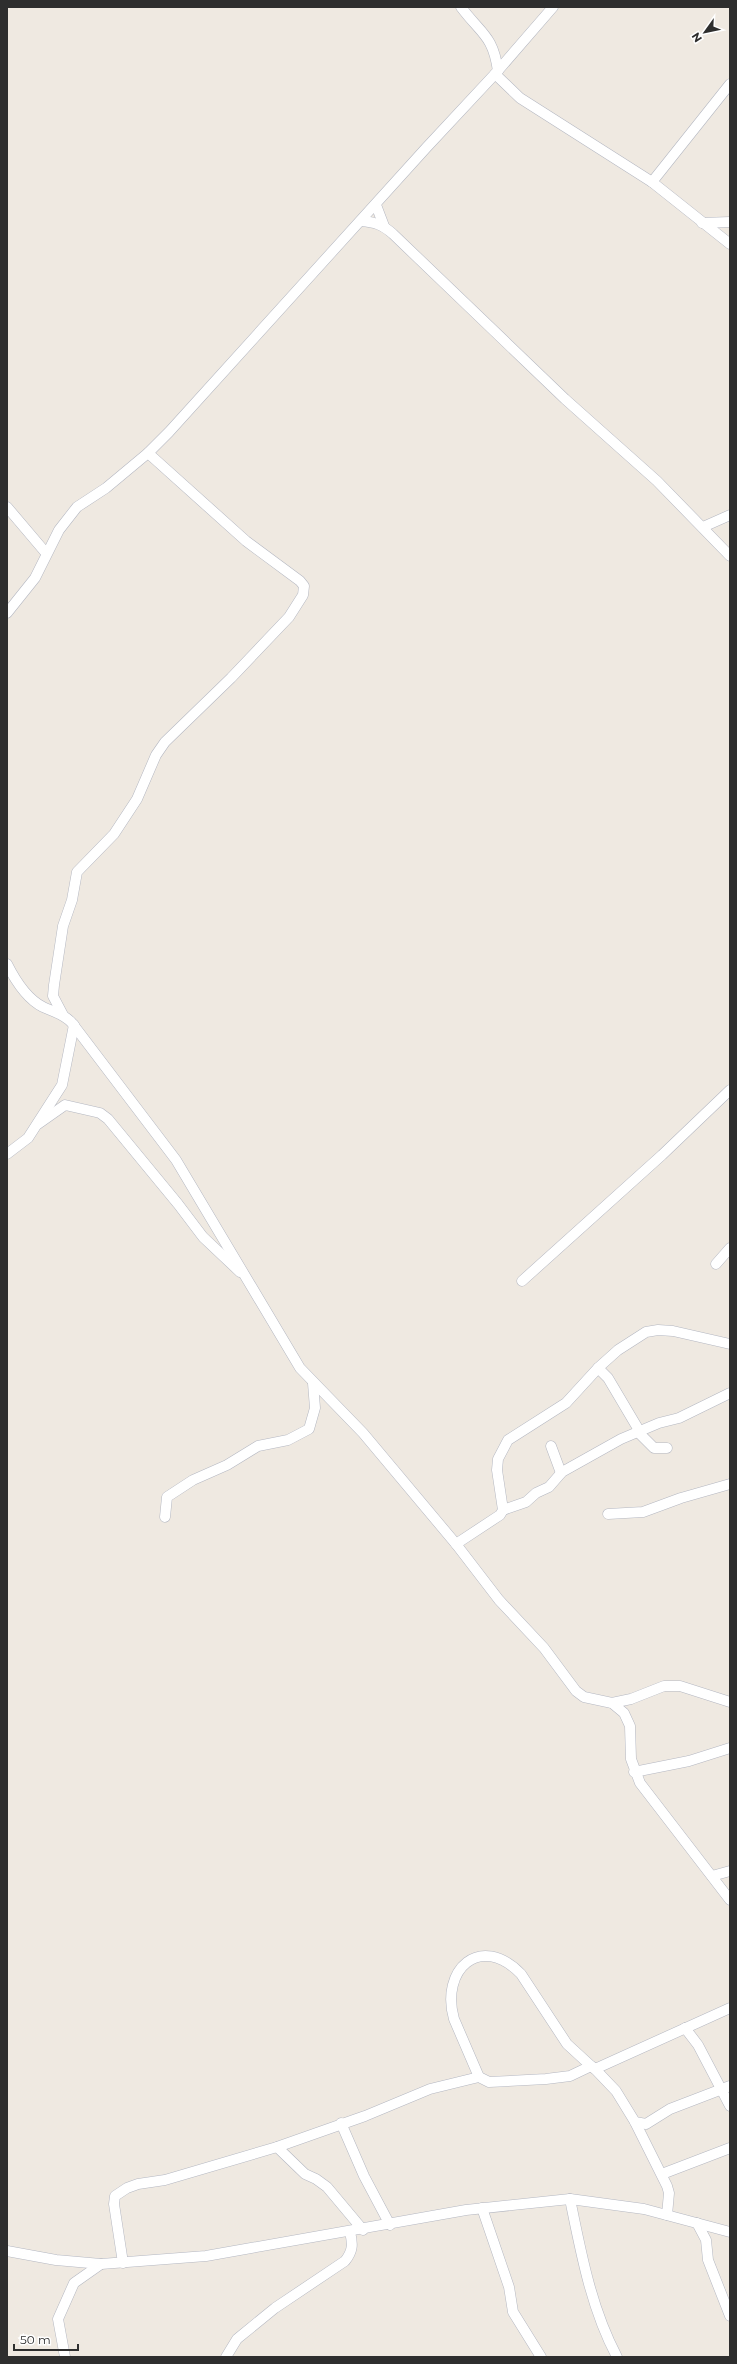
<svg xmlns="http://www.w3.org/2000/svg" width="737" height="2364" font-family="Montserrat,sans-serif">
<rect width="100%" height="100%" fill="#efe9e1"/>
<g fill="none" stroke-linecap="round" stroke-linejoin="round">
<defs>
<g id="minor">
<path d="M461,7C481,34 493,35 498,71"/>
<polyline points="495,74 520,98 652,182 730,244"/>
<polyline points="652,182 730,84"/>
<polyline points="376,205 384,226"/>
<path d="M361,221C375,222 383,225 393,234L565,399L657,481L730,556"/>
<polyline points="702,223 730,222"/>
<polyline points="7,507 46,553"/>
<polyline points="703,527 730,515"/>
<polyline points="7,613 35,578 59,530 77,507 106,488 148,453 169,432 426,148 495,74 553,7"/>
<path d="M7,964C15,980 27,999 43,1007C54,1012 64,1014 72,1023L176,1160L300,1368L363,1433L456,1544L499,1600L544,1648L576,1691L584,1697L612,1703L624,1713L630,1726L631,1759L640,1783L730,1900"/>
<polyline points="63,1015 53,996 54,985 63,926 72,900 77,872 114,834 137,799 156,755 165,742 231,678 289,617 303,595 304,586 300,581 246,541 148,453"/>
<polyline points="38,1124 65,1105 100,1113 108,1119 178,1204 203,1237 240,1272"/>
<polyline points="7,1154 28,1138 62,1085 74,1025"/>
<polyline points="716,1264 730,1248"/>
<polyline points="522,1281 662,1155 730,1090"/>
<polyline points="598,1368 608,1378 640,1432"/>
<polyline points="638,1432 654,1448 667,1448"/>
<polyline points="551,1446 561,1473"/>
<polyline points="503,1510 526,1502 536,1493 549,1487 562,1472 621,1439 659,1423 679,1418 730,1393"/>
<polyline points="608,1514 643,1512 681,1498 730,1484"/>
<polyline points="165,1517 167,1497 193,1480 227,1465 258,1446 288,1440 309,1429 315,1408 313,1383"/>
<polyline points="456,1544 500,1515 503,1510 497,1470 498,1459 508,1440 566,1403 599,1367 618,1350 646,1332 658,1330 673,1331 730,1344"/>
<polyline points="612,1703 631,1699 664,1686 680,1686 730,1702"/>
<polyline points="634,1772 689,1761 730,1748"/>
<polyline points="712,1876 730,1871"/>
<polyline points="685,2028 698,2045 730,2106"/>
<polyline points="595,2069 616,2091 635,2122 646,2124 670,2109 730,2086"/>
<path d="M479,2077L454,2019C440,1970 480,1932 521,1974L567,2044L591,2066"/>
<polyline points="635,2122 667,2186 669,2193 667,2215"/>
<polyline points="341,2123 364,2176 390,2225"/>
<polyline points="277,2147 305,2174 316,2179 327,2187 363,2230"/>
<polyline points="662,2174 730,2148"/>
<path d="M570,2199C581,2253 591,2308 617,2357"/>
<polyline points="482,2208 509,2287 513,2312 541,2357"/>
<polyline points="697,2223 706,2240 708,2260 730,2316"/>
<polyline points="7,2251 56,2260 101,2264 206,2256 466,2210 570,2199 644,2209 730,2232"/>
<polyline points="123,2263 114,2204 115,2196 127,2188 138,2184 165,2180 277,2147 365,2116 430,2089 479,2077 489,2082 546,2079 570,2076 591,2066 595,2069 730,2008"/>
<polyline points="65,2357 58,2319 74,2283 101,2264"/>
<path d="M226,2357L237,2339L275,2308L345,2261C353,2251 353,2244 350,2232"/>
</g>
</defs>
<use href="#minor" stroke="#b4b7c1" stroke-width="11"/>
<use href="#minor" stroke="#fff" stroke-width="10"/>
</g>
<rect width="737" height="2364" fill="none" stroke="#2e2e2e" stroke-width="16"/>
<g transform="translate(705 32) rotate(237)" stroke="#ffffff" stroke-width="3" paint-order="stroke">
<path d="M0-3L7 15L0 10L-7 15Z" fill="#2e2e2e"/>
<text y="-6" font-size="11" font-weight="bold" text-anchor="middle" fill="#2e2e2e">N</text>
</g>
<path d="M14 2344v6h64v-6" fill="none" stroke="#2e2e2e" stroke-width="2"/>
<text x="20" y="2344" font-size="12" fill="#2e2e2e" stroke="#ffffff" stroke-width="3" paint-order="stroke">50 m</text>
</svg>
